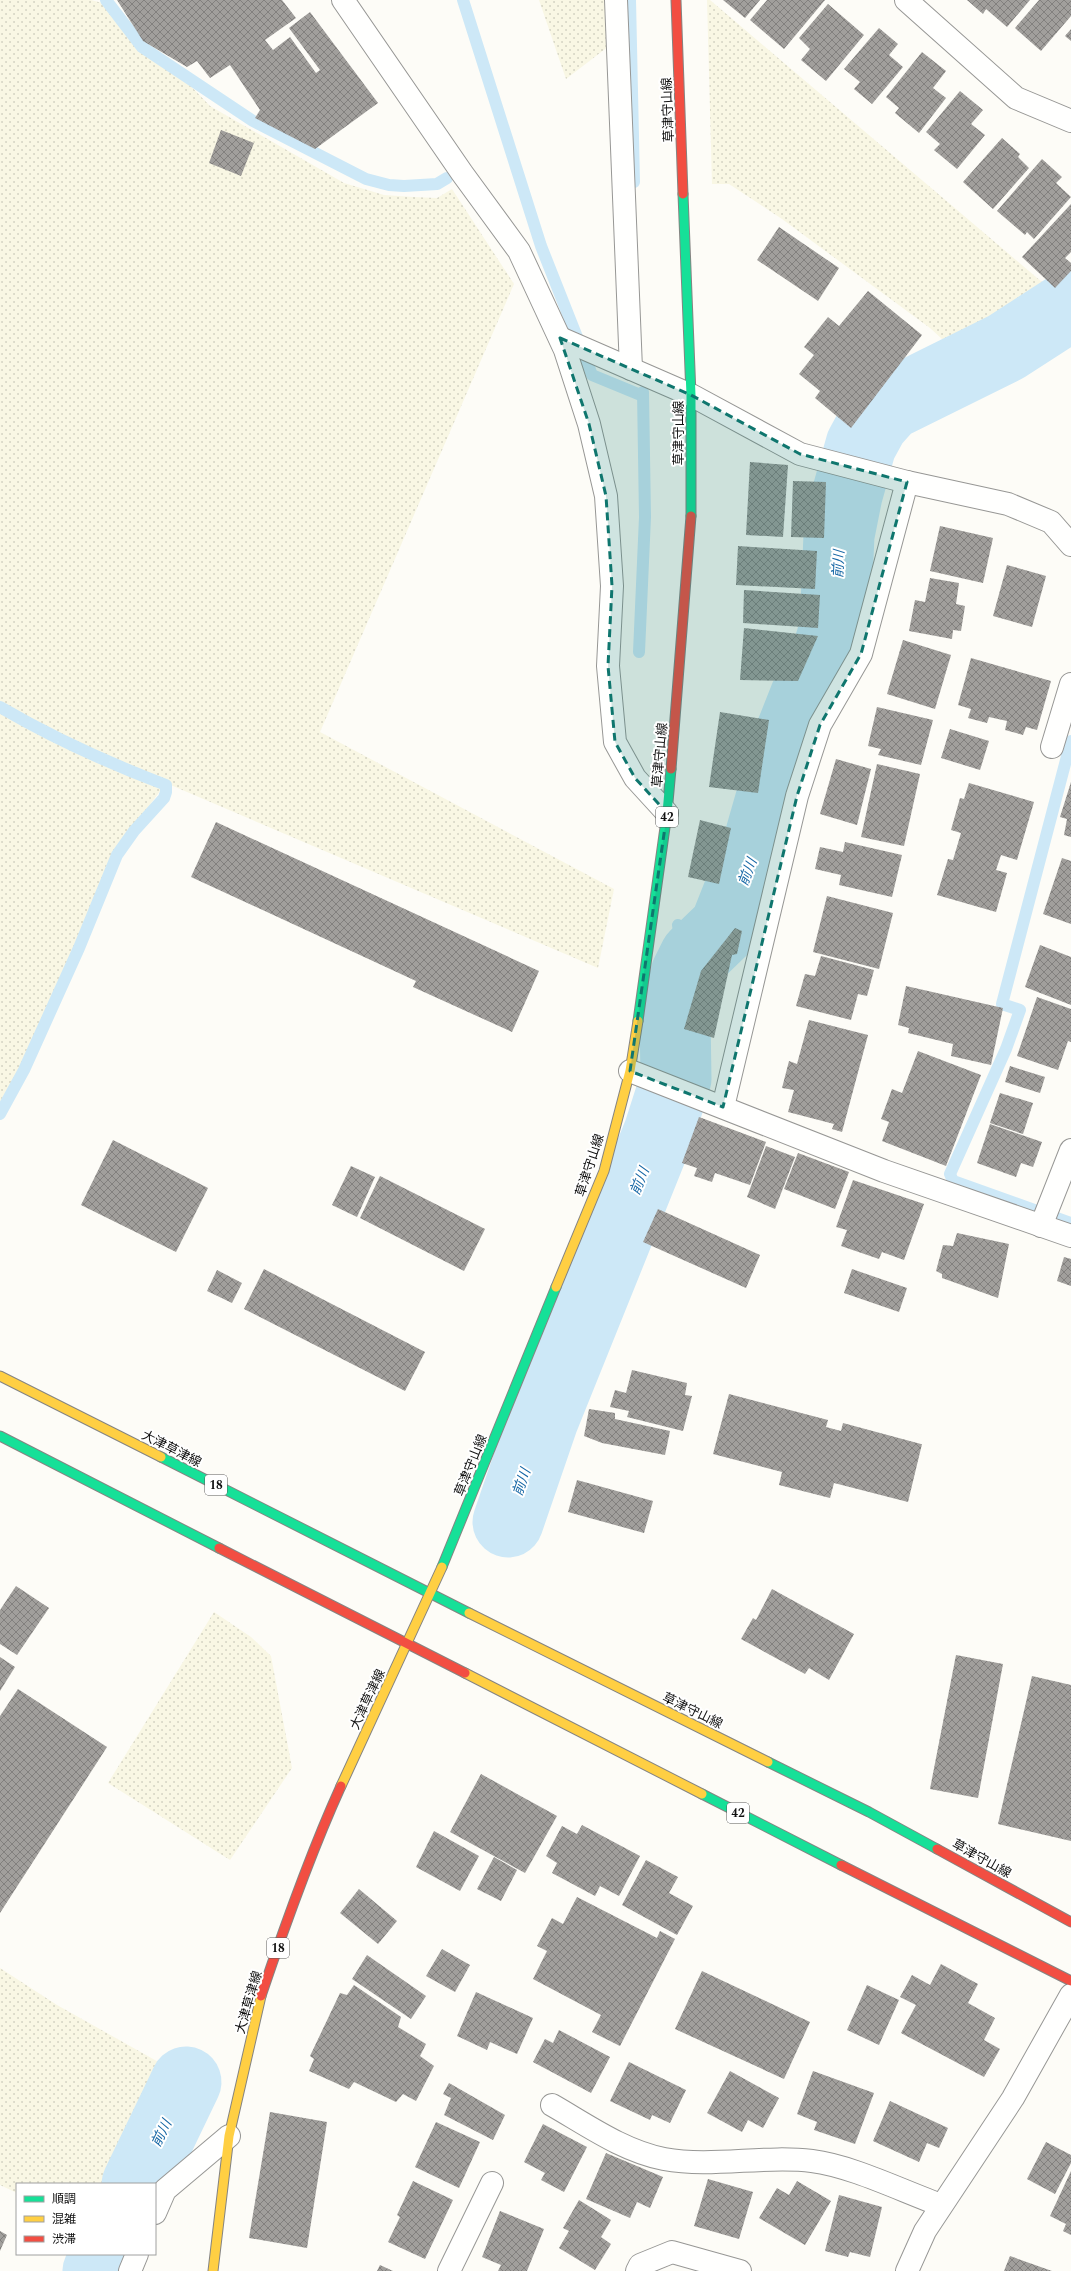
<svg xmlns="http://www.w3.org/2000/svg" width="1071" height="2271" font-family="Spectral,'Noto Sans JP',serif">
<defs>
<pattern id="farmland-dots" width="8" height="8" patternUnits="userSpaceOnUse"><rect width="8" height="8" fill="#f9f7e4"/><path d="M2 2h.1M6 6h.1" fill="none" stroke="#d4d3c3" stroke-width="1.8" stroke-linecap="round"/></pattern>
<pattern id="building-cross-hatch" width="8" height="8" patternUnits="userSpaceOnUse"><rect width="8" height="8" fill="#a19f9c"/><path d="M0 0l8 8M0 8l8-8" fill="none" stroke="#82807e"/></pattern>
</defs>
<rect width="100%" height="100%" fill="#fdfcf7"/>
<g fill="url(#farmland-dots)">
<polygon points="0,0 91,0 102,3 118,18 140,51 182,77 210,106 344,183 384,195 413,197 437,198 452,189 514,284 320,732 614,889 598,968 166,783 118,848 26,1058 0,1102"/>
<polygon points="539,0 608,0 609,46 566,79"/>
<polygon points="707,0 710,0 1056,294 1034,310 954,350 930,328 782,219 729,184 712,184"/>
<polygon points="214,1612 251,1637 271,1656 292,1768 230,1860 108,1783"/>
<polygon points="0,1968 57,2005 162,2064 101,2184 17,2184 17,2193 0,2185"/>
</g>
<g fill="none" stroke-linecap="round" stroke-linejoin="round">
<g stroke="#cde8f7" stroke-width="12">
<polyline points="106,0 142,47 253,121 366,179 389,185 404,186 437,184 447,178"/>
<polyline points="463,0 541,246 592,375 643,396"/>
<polyline points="630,0 634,182"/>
<polyline points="639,652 645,517 643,392"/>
<path d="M0,707C53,738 108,763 166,785V792L164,798L134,831L117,855L79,948L24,1070L0,1114"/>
<polyline points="1071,741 1002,1004 1020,1010 1006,1049 950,1174 953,1181 1071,1223"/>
<polyline points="678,925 686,974"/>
</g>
<g stroke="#cde8f7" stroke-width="71">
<polyline points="508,1522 543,1420 659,1132 676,1079 675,1016 686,974 695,956 725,927 759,841 788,740 805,697 823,666 835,628 839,535 847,495 861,445 873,423 889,405 1006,347 1071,305"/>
<polyline points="137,2184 186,2082"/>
<polyline points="98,2271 106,2254"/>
</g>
</g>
<g fill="url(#building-cross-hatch)">
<polygon points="117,0 282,0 296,18 265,40 273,50 290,37 316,73 320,70 289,28 310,12 378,103 315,149 255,118 260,110 230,65 210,78 197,61 187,67 143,41"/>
<polygon points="723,0 760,0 745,18"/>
<polygon points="767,0 825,0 784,49 750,20"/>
<polygon points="967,0 1030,0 1007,27 986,9 983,14"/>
<polygon points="1039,0 1071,0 1071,16 1041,51 1015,28"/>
<polygon points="828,4 864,35 826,81 801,60 810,49 799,38"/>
<polygon points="879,28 898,44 889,55 903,67 872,104 854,89 860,82 844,69"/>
<polygon points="1071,29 1071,41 1065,36"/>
<polygon points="922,52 946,71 933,88 946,98 919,133 895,113 899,108 886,97"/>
<polygon points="960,91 983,110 971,124 985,135 957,169 934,150 940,144 926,132"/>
<polygon points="221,130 254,143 241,176 209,163"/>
<polygon points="1002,138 1020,154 1018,157 1029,168 993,209 963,182"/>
<polygon points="1042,159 1062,177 1056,183 1071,197 1034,239 1027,232 1025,235 997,211"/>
<polygon points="1071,204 1071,252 1065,258 1071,263 1071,271 1055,288 1022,257"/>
<polygon points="779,227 839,268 818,301 757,260"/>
<polygon points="868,291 922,335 851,428 815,398 820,391 799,374 814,355 804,347 828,317 839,326"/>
<polygon points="750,462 788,465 783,537 746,535"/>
<polygon points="793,481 826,482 824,538 791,537"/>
<polygon points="940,526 993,538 983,583 930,571"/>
<polygon points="738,546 817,551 815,589 736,585"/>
<polygon points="1007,565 1046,576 1032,627 993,616"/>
<polygon points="930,578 959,583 956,604 965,606 961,631 953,630 952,639 909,631 915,600 925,602"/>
<polygon points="744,590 820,595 818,628 743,623"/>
<polygon points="744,628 818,636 798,681 740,680"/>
<polygon points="903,640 951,655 935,709 887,694"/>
<polygon points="971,658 1051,681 1037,730 1026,727 1023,735 1005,730 1007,721 989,717 987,723 968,718 971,709 958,705"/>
<polygon points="877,707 933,720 921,765 878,755 881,749 868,746"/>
<polygon points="720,712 769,720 758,793 709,787"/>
<polygon points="950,729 989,741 980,770 941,758"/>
<polygon points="836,759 871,769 857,825 820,814"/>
<polygon points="877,764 920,774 904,846 861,837"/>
<polygon points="1071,782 1071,837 1064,835 1067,819 1060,817"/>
<polygon points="969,783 1034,802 1017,860 1001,855 996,870 1007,873 996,912 937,895 948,859 953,860 961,833 951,830 960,798 964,799"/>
<polygon points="700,820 731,828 719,884 688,877"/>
<polygon points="216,822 539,971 512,1032 413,987 416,981 191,877"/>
<polygon points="845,842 902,855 892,897 839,885 841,875 815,869 820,847 843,852"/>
<polygon points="1062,858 1071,861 1071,924 1043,914"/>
<polygon points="827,896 893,913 879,969 813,952"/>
<polygon points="735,928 742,931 737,954 732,955 714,1038 684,1029 701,971"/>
<polygon points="1040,945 1071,957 1071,1005 1025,987"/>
<polygon points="821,956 874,970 867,996 858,994 851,1020 796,1006 805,974 815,976"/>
<polygon points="906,986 1003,1008 991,1065 951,1056 953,1044 908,1033 909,1028 898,1025"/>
<polygon points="1037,997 1071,1009 1071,1042 1068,1041 1058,1070 1017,1056"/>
<polygon points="809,1020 868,1035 842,1132 832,1129 834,1124 788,1112 794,1090 782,1088 789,1061 797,1064"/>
<polygon points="918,1051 981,1075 946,1166 882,1141 889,1122 881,1119 892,1089 902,1093"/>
<polygon points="1010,1066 1045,1077 1040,1093 1005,1082"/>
<polygon points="1000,1093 1033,1103 1023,1134 990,1123"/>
<polygon points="699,1117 766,1142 750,1185 715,1173 712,1182 694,1176 697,1168 682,1163"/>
<polygon points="990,1124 1042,1142 1033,1167 1021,1163 1016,1177 977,1163"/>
<polygon points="113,1140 208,1188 176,1252 81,1205"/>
<polygon points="766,1146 795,1157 775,1209 747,1197"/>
<polygon points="798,1153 849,1172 835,1209 784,1189"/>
<polygon points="351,1166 375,1177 357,1217 332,1205"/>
<polygon points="380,1176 485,1229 464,1271 360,1218"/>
<polygon points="853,1180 924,1204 904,1260 882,1252 879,1259 841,1246 847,1230 836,1227"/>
<polygon points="658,1209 760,1255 746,1288 643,1242"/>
<polygon points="957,1233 1009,1244 998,1298 942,1278 942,1274 936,1271 943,1245 953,1246"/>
<polygon points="1064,1257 1071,1259 1071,1286 1057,1281"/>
<polygon points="264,1269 425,1352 405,1391 244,1309"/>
<polygon points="852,1269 907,1288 899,1312 844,1293"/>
<polygon points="217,1270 242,1283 232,1303 207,1291"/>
<polygon points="632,1370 687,1383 685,1395 692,1396 683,1431 627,1417 629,1411 610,1407 615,1390 626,1393"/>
<polygon points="729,1394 828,1420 826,1427 841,1431 843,1423 921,1444 922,1444 908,1502 834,1483 830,1498 779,1485 782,1472 713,1454"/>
<polygon points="589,1409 615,1413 615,1419 670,1431 665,1455 602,1443 584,1436"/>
<polygon points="577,1480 653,1501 644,1533 568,1512"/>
<polygon points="16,1586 49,1608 17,1655 0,1644 0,1610"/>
<polygon points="772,1589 854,1634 829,1680 809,1668 805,1674 741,1639 753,1618 756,1620"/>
<polygon points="956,1655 1003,1664 978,1798 930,1789"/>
<polygon points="0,1657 15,1667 0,1691"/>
<polygon points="1032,1676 1071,1685 1071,1841 998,1824"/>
<polygon points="18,1689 107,1747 0,1913 0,1716"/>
<polygon points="481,1774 557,1816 525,1873 450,1832"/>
<polygon points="582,1825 640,1856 619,1896 600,1886 595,1896 552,1873 557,1863 546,1856 562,1826 577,1834"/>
<polygon points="434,1831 479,1856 460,1891 416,1867"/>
<polygon points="494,1857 517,1870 501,1901 477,1889"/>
<polygon points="646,1860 678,1877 669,1893 693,1906 677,1935 622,1905"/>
<polygon points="359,1889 397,1921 378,1944 340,1913"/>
<polygon points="577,1897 657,1938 660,1931 675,1939 620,2046 592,2032 601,2015 533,1979 547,1951 537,1946 552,1918 563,1924"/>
<polygon points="442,1949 470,1965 455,1992 426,1976"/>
<polygon points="367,1955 426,1996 411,2019 352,1979"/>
<polygon points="941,1964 978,1984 968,2003 995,2018 984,2040 1000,2049 984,2077 901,2033 916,2005 900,1997 912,1975 930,1985"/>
<polygon points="702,1971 810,2022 784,2079 675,2029"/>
<polygon points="354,1985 401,2017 398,2027 426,2044 420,2056 434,2066 416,2101 403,2094 396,2102 354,2082 349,2089 309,2071 314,2059 310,2056 340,1993 347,1995"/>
<polygon points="867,1985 899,2000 879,2045 847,2030"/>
<polygon points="476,1992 533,2018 517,2054 490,2042 487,2050 457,2036"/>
<polygon points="559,2030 610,2057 591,2093 533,2062 545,2039 553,2043"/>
<polygon points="629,2062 686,2090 670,2123 652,2115 650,2120 610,2101"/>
<polygon points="730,2071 779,2098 763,2128 748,2120 742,2132 707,2113"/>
<polygon points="813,2071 874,2093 855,2144 814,2130 817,2122 797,2114"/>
<polygon points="449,2083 505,2115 493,2140 444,2115 451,2098 443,2094"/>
<polygon points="890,2101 948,2128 939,2148 927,2143 919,2162 873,2141"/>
<polygon points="270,2112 327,2122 307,2248 249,2238"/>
<polygon points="436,2122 480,2142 459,2188 415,2167"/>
<polygon points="543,2124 587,2147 564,2192 541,2180 545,2173 524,2162"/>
<polygon points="1046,2142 1071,2155 1071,2163 1055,2194 1027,2179"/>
<polygon points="606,2153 663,2177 650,2208 637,2202 630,2218 586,2199"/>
<polygon points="1071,2171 1071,2235 1063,2231 1066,2224 1050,2216"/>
<polygon points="708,2179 753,2192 739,2239 694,2226"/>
<polygon points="413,2181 453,2200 425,2259 388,2242 400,2217 397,2215"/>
<polygon points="797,2181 831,2201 805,2245 759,2218 777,2188 789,2195"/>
<polygon points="839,2195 882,2207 870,2257 850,2252 848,2257 825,2251"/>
<polygon points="579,2200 611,2220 601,2237 611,2244 595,2270 559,2248 569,2231 563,2228"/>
<polygon points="500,2211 544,2229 527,2271 498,2271 501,2265 482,2257"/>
<polygon points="0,2231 7,2235 0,2251"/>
<polygon points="1010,2256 1052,2271 1004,2271"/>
<polygon points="380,2265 393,2271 377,2271"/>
</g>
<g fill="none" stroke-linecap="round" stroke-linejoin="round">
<defs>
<g id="lane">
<polyline points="616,0 631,369"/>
<polyline points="449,2271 492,2183"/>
</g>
<g id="street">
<polyline points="343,0 462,173 519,251 565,350 589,424 606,496 612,586 608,666 615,742 635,778 667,813"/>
<polyline points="906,0 1016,98 1071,121"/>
<polyline points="560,338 691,395 800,454 907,482 1008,504 1051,522 1071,545"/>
<polyline points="1052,747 1071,684"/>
<polyline points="630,1071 884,1171 1071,1236"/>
<polyline points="723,1107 797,796 820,725 861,654 907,482"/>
<polyline points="1041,1226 1071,1150"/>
<path d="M552,2105C587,2125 623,2151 664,2159C712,2168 763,2155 812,2161C852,2166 902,2191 941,2205"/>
<polyline points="155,2213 165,2190 229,2136"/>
<polyline points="130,2271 137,2254"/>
<polyline points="637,2271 640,2265 672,2252 740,2271"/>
<polyline points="907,2271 925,2231 1013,2098 1071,1995"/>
</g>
<g id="fast">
<polyline points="683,194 691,395 691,516"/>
<polyline points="638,1021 667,813 671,769"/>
<polyline points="0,1436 219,1548"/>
<polyline points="161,1457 469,1613"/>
<polyline points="442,1567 556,1287"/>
<polyline points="768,1762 869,1812 937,1849"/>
<polyline points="702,1794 841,1865"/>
</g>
<g id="slow">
<polyline points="556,1287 604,1171 630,1071 638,1021"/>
<polyline points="0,1376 161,1457"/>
<polyline points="469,1613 768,1762"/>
<polyline points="465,1673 702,1794"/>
<polyline points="341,1786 442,1567"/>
<polyline points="213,2271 229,2136 261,1996"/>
</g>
<g id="jam">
<polyline points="676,0 683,194"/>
<polyline points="671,769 691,516"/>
<polyline points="219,1548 465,1673"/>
<polyline points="937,1849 1071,1922"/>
<polyline points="841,1865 1071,1981"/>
<path d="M261,1996C285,1925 310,1854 341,1786"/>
</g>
</defs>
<use href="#lane" stroke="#979795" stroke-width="24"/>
<use href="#street" stroke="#979795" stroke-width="24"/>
<use href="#fast" stroke="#858482" stroke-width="11"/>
<use href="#slow" stroke="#858482" stroke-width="11"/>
<use href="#jam" stroke="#858482" stroke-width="11"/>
<use href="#lane" stroke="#fffffe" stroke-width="22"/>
<use href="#street" stroke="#fffffe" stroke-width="22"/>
<use href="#fast" stroke="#16e098" stroke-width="9"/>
<use href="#slow" stroke="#ffcf43" stroke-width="9"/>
<use href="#jam" stroke="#f24e42" stroke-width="9"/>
</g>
<path fill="#0f766e" fill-opacity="0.2" stroke="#0f766e" stroke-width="3" stroke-dasharray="8 5" stroke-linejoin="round" d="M560,338L691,395L800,454L907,482L861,654L820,725L797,796L723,1107L630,1071L667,813L635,778L615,742L608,666L612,586L606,496L589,424Z"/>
<g text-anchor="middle" stroke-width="4" stroke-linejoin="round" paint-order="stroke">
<g fill="#fff" stroke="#585858" stroke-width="1">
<rect x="656" y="807" width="22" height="20" rx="3"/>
<rect x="205" y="1475" width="22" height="20" rx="3"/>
<rect x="727" y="1803" width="22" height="20" rx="3"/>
<rect x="267" y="1938" width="22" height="20" rx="3"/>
</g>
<g font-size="12" font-weight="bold" fill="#111">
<text x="667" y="821">42</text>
<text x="216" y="1489">18</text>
<text x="738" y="1817">42</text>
<text x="278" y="1952">18</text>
</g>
<g font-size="13" fill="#111" stroke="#fff">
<text transform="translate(667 110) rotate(-92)" y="5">草津守山線</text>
<text transform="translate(678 433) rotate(-90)" y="5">草津守山線</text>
<text transform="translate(659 755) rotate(-85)" y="5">草津守山線</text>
<text transform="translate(589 1165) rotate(-72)" y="5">草津守山線</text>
<text transform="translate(172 1448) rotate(27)" y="5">大津草津線</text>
<text transform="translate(470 1465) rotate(-68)" y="5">草津守山線</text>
<text transform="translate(367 1699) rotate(-65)" y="5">大津草津線</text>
<text transform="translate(693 1710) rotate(26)" y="5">草津守山線</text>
<text transform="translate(982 1858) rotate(29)" y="5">草津守山線</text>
<text transform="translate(248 2002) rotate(-74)" y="5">大津草津線</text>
</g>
<g font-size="14" font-style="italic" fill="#1768a6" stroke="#fff">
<text transform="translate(838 564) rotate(-87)" y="5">前川</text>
<text transform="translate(747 872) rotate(-69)" y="5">前川</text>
<text transform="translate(639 1181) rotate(-68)" y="5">前川</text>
<text transform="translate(521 1482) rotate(-71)" y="5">前川</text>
<text transform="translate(161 2133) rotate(-64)" y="5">前川</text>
</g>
</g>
<rect x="16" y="2183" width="140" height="72" fill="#ffffff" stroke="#a0a0a0"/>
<rect x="24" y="2196" width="20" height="6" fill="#16e098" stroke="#a0a0a0"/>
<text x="52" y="2203" font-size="12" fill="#111111">順調</text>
<rect x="24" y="2216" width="20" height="6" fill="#ffcf43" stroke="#a0a0a0"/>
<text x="52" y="2223" font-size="12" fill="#111111">混雑</text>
<rect x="24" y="2236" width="20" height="6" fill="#f24e42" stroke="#a0a0a0"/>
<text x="52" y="2243" font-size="12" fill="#111111">渋滞</text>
</svg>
